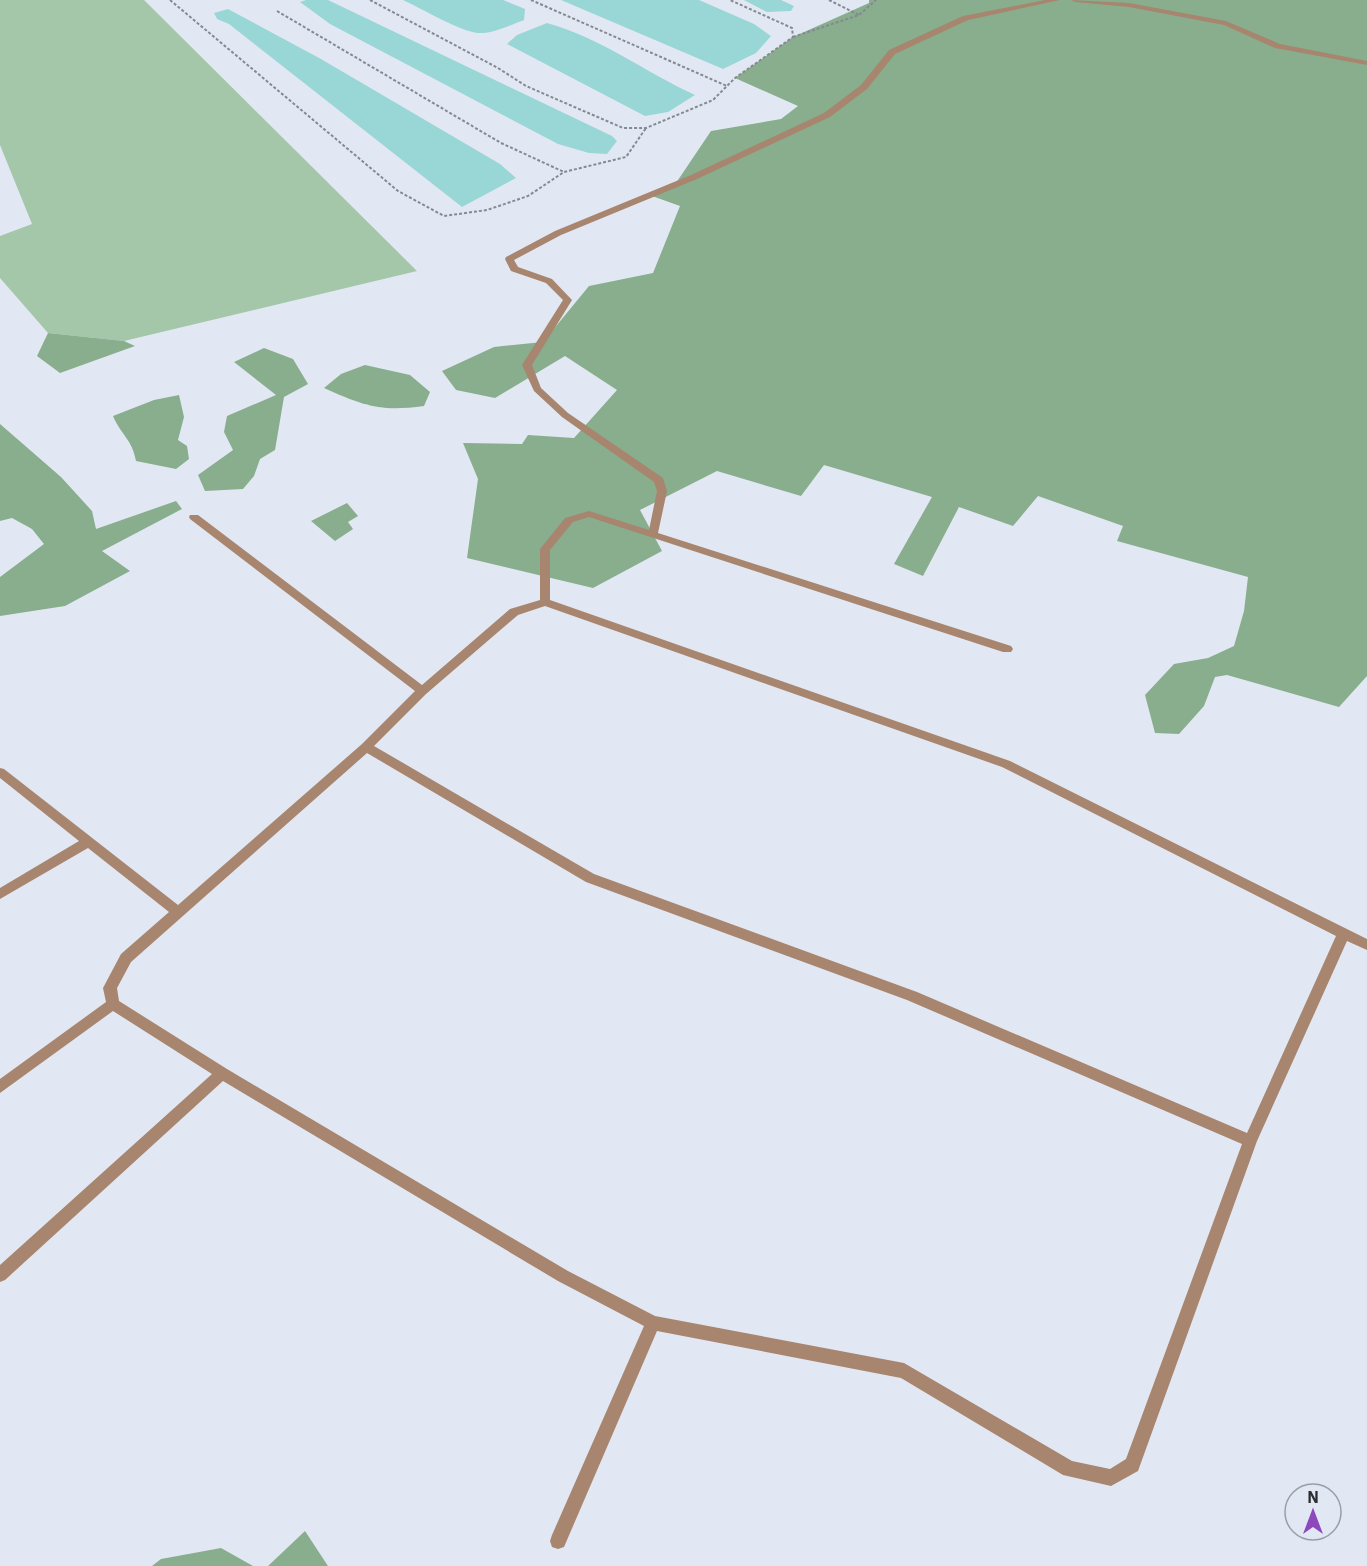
<svg xmlns="http://www.w3.org/2000/svg" width="1367" height="1566" font-family="'IBM Plex Sans',sans-serif">
<rect width="100%" height="100%" fill="#e2e8f3"/>
<polygon fill="#a4c6a9" points="0,0 144,0 417,271 124,341 48,333 0,278 0,236 32,224 0,145"/>
<g fill="#88ae8e">
<polygon points="869,0 1367,0 1367,676 1339,707 1227,675 1215,677 1204,706 1179,734 1155,733 1145,695 1174,664 1208,658 1234,646 1244,611 1248,577 1117,541 1123,526 1038,496 1013,526 959,507 923,576 894,564 932,497 824,465 801,496 717,471 640,510 662,551 593,588 467,558 478,479 463,443 522,444 528,435 574,438 617,390 565,356 495,398 456,390 442,371 494,347 543,342 589,286 653,273 680,206 652,196 676,183 711,131 781,119 798,106 735,78 793,37 869,3"/>
<polygon points="48,333 124,341 135,346 60,373 37,356"/>
<polygon points="264,348 293,359 308,384 284,397 275,450 260,459 254,476 243,489 205,491 198,475 233,450 224,432 227,416 276,395 234,362"/>
<path d="M365,365L410,375L430,392L424,406C381,412 364,406 324,388L341,374Z"/>
<path d="M179,395L184,417L178,440L187,446L189,459L176,469L136,461C132,439 121,435 113,416L154,400Z"/>
<polygon points="0,424 61,477 92,511 96,529 176,501 182,509 102,551 130,571 65,606 0,616 0,577 44,544 32,529 12,518 0,521"/>
<polygon points="347,503 358,516 348,522 353,529 335,541 311,521"/>
<polygon points="305,1531 328,1566 268,1566"/>
<polygon points="221,1548 253,1566 152,1566 161,1559"/>
</g>
<g fill="#99d6d6">
<polygon points="306,0 328,0 612,136 617,141 607,154 589,153 558,144 330,24 300,2"/>
<path d="M403,0H503L525,9L524,20C510,25 493,34 478,33C461,32 421,8 403,0Z"/>
<polygon points="561,0 699,0 754,24 771,36 756,53 723,69"/>
<polygon points="744,0 781,0 794,6 791,11 767,12"/>
<polygon points="228,9 321,59 500,164 516,178 462,207 229,24 217,19 214,13"/>
<path d="M547,23C601,38 645,72 695,95L668,112L645,116L507,44L517,35Z"/>
</g>
<g fill="none" stroke-linecap="round" stroke-linejoin="round">
<g stroke="#858990" stroke-width="2" stroke-dasharray="3 2" stroke-linecap="butt">
<polyline points="170,0 398,191 444,216 487,210 528,196 564,172 626,157 646,128"/>
<polyline points="370,0 498,68 526,86 623,128 646,128 713,100 735,78 793,37 792,28 730,0"/>
<polyline points="531,0 727,86"/>
<polyline points="829,0 859,15"/>
<polyline points="277,11 501,143 564,172"/>
<polyline points="793,37 859,15 876,0"/>
</g>
<g fill="#a8856e" fill-rule="evenodd">
<path d="M1045,0H1060L968,20L895,54L867,89L830,117L697,179L561,235L514,260L518,267L552,279L572,300L532,365L541,388L568,413L663,478L667,491L658,533L1011,646L1013,649L1011,652H1003L589,517L573,522L550,550V600L1010,761L1367,939V950L1347,941L1257,1141L1138,1471L1111,1486L1063,1475L901,1378L657,1331L564,1547L558,1549L552,1547L550,1541L552,1535L644,1326L558,1281L223,1081L5,1280L0,1282V1265L212,1074L113,1011L0,1093V1079L106,1002L103,988L121,954L169,912L88,848L0,899V888L79,841L0,778V768L4,769L178,905L362,744L415,691L190,519L189,517L190,515H198L422,685L510,609L540,600V549L565,518L589,511L649,530L657,491L654,482L562,417L534,391L522,365L563,300L546,283L511,271L505,259L506,257L555,231L691,175L824,113L861,85L889,50L963,16ZM545,606L1002,767L1336,936L1247,1133L917,992L594,874L374,746L426,694L518,615ZM367,753L586,882L907,1000L1242,1144L1126,1459L1110,1469L1072,1461L904,1363L655,1316L568,1271L227,1069L119,1001L117,988L131,962Z"/>
<polygon points="1071,0 1129,3 1226,21 1280,44 1367,61 1367,65 1275,48 1224,25 1129,7 1075,2"/>
</g>
</g>
<g transform="translate(1313 1512)"><circle r="28" fill="#e2e8f3" stroke="#999ea6" stroke-width="1.5"/>
<path d="M0-4.5L10 22L0 15L-10 22Z" fill="#8d48bb"/>
<text y="-9" font-size="16" font-weight="bold" text-anchor="middle" fill="#2c2e32">N</text>
</g>
</svg>
